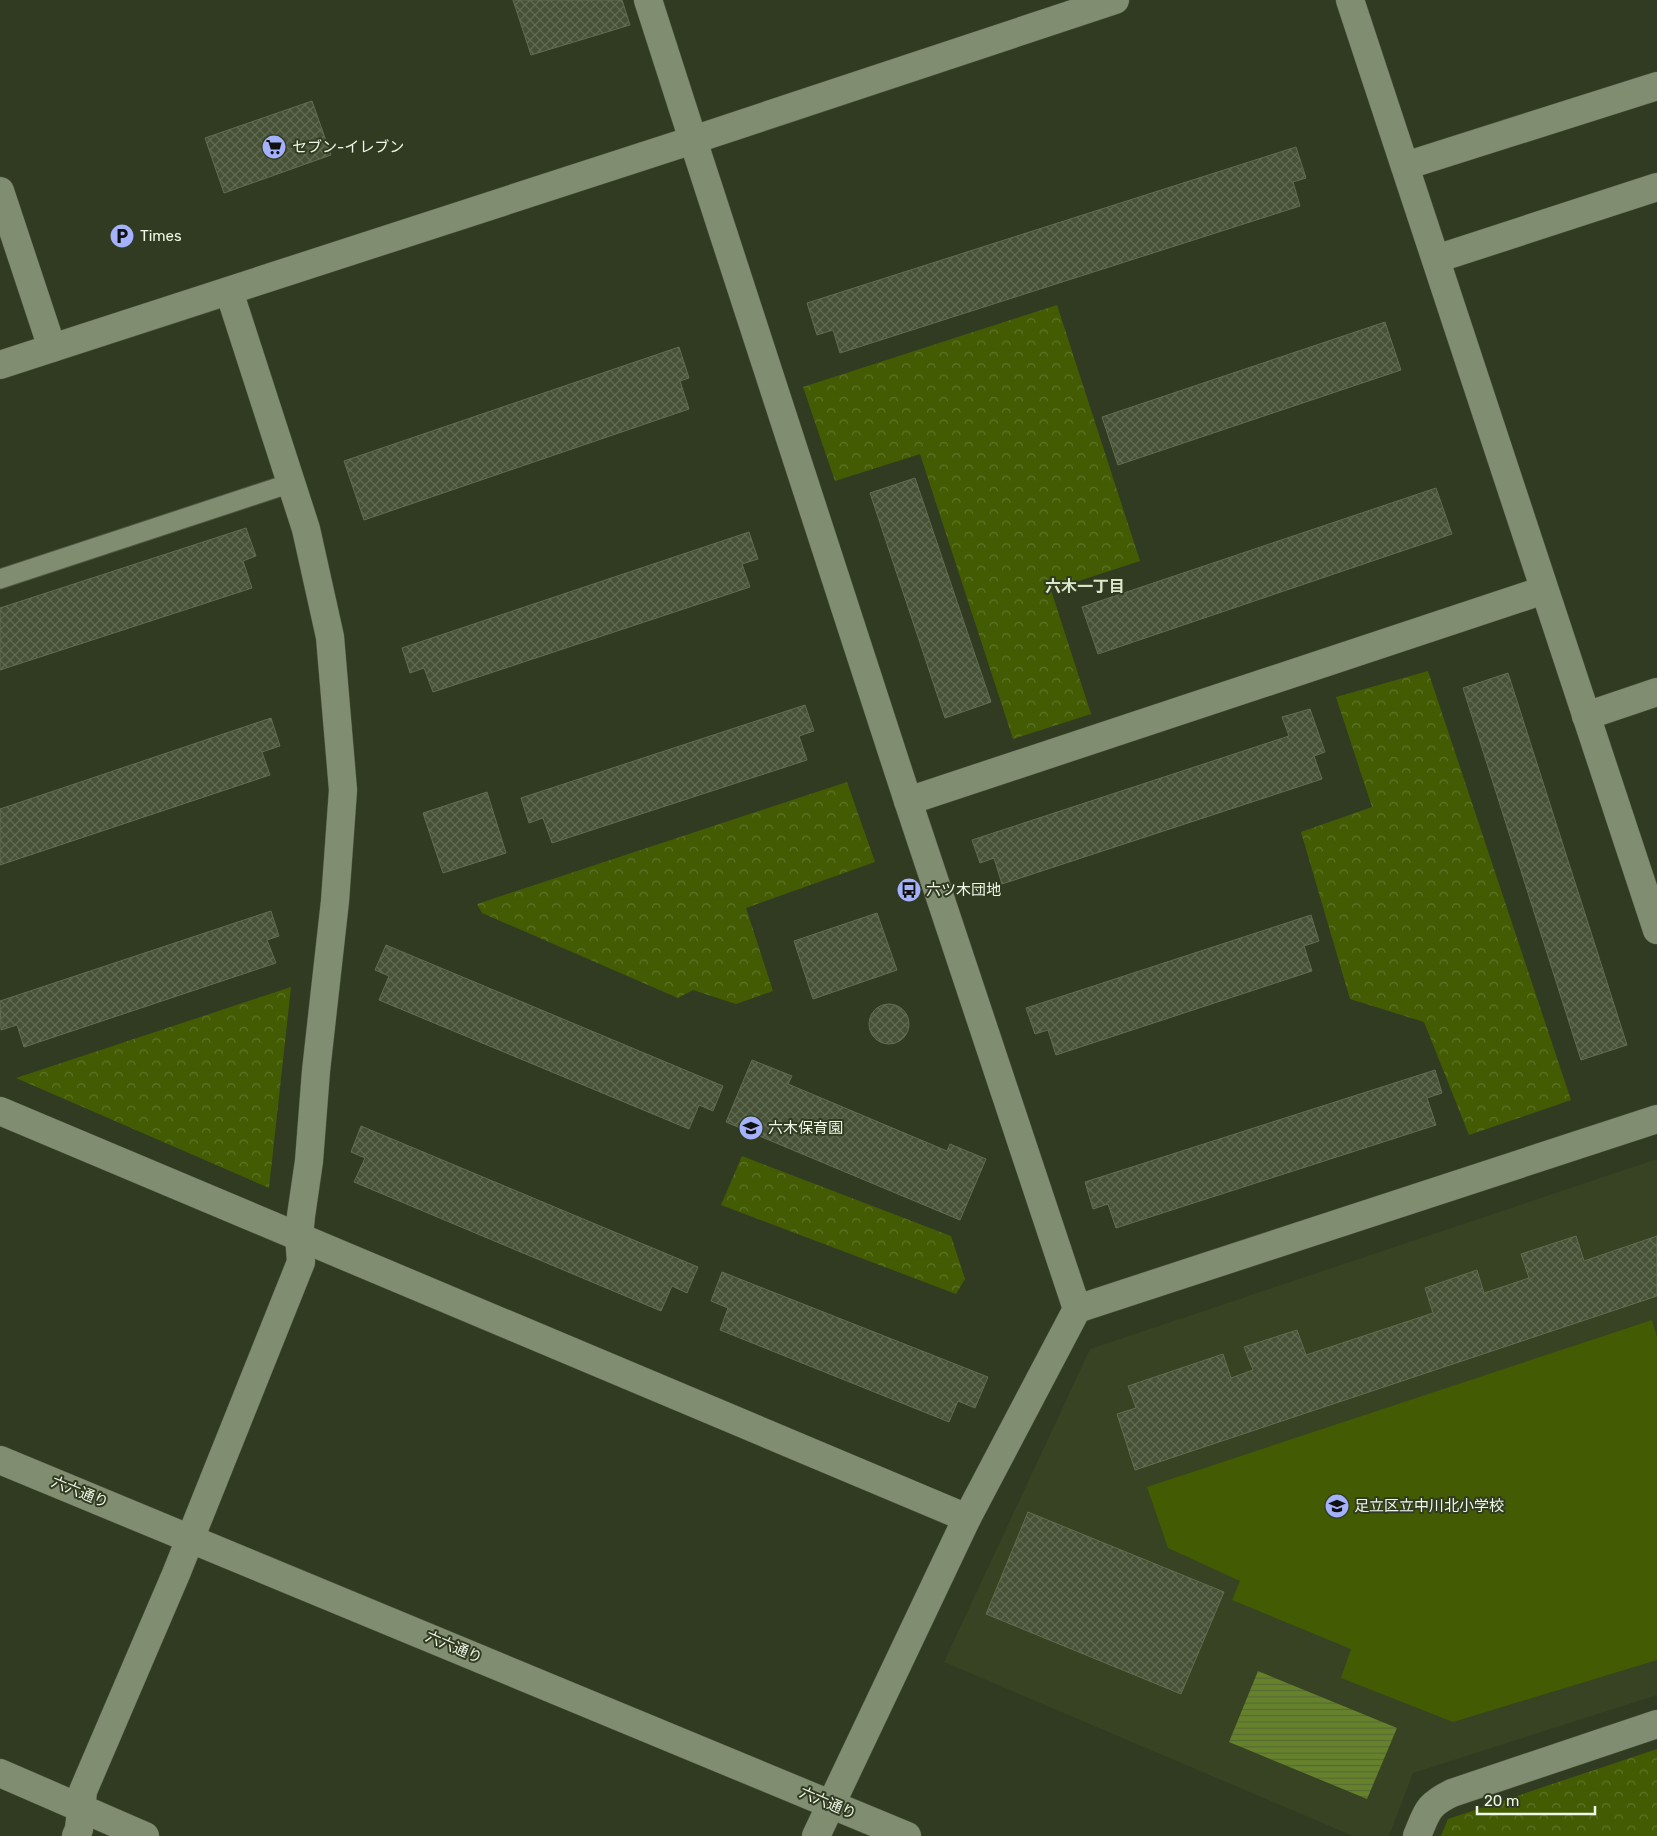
<svg xmlns="http://www.w3.org/2000/svg" width="1657" height="1836" font-family="Rubik,'Noto Sans JP',sans-serif">
<defs>
<pattern id="park-crowns" width="20" height="18" patternUnits="userSpaceOnUse" patternTransform="scale(1.25)"><rect width="20" height="18" fill="#435c03"/><path d="M2 6a3 3 0 1 1 6 0M12 15a3 3 0 1 1 6 0" fill="none" stroke="#5e7428"/></pattern>
<pattern id="water-rules" width="6" height="5" patternUnits="userSpaceOnUse" patternTransform="scale(1.25)"><rect width="6" height="5" fill="#65822b"/><path d="M0 2.5h6" fill="none" stroke="#586937"/></pattern>
<pattern id="building-cross-hatch" width="8" height="8" patternUnits="userSpaceOnUse" patternTransform="scale(1.25)"><rect width="8" height="8" fill="#465136"/><path d="M0 0l8 8M0 8l8-8" fill="none" stroke="#616b53"/></pattern>
</defs>
<rect width="100%" height="100%" fill="#313b21"/>
<polygon fill="#374322" points="1657,1159 1657,1695 1413,1773 1389,1836 1353,1836 944,1662 1090,1349"/>
<polygon fill="#435c03" points="1652,1320 1657,1337 1657,1660 1453,1722 1341,1678 1351,1649 1232,1600 1240,1581 1168,1548 1147,1487"/>
<g fill="url(#park-crowns)">
<polygon points="1057,305 1140,561 1051,590 1091,714 1013,739 920,454 835,481 803,387"/>
<polygon points="1428,671 1571,1100 1469,1135 1424,1022 1350,999 1301,832 1372,807 1336,697"/>
<polygon points="847,782 875,862 746,908 773,991 736,1004 693,990 678,998 482,913 477,904"/>
<polygon points="291,987 269,1188 16,1078"/>
<polygon points="742,1156 951,1236 965,1279 956,1294 721,1205"/>
<polygon points="1657,1749 1657,1836 1441,1836 1448,1819"/>
</g>
<polygon fill="url(#water-rules)" points="1258,1671 1397,1728 1367,1799 1229,1742"/>
<g fill="url(#building-cross-hatch)" stroke="#616c50">
<polygon points="513,0 622,0 630,25 531,55"/>
<polygon points="312,101 331,155 224,193 205,138"/>
<polygon points="1296,147 1306,178 1293,182 1300,206 840,353 833,330 817,335 807,303"/>
<polygon points="1385,322 1401,370 1118,465 1102,417"/>
<polygon points="679,347 689,378 680,381 689,409 364,520 344,461"/>
<polygon points="915,478 991,702 945,718 870,493"/>
<polygon points="1436,488 1452,534 1098,654 1082,607"/>
<polygon points="246,528 256,556 243,561 252,588 0,670 0,608"/>
<polygon points="749,532 758,559 742,564 750,587 433,692 424,668 410,673 402,648"/>
<polygon points="1508,673 1627,1045 1581,1060 1463,688"/>
<polygon points="805,705 814,731 799,736 807,760 552,843 543,818 529,823 521,798"/>
<polygon points="1310,709 1325,752 1314,756 1322,779 1002,884 994,858 980,863 972,840 1289,736 1282,717"/>
<polygon points="271,718 280,746 262,752 270,775 0,865 0,809"/>
<polygon points="487,792 506,853 443,873 423,813"/>
<polygon points="271,911 279,936 267,940 276,963 24,1047 17,1025 1,1030 0,1001"/>
<polygon points="877,913 897,970 813,999 794,941"/>
<polygon points="1311,915 1319,941 1304,946 1312,971 1056,1055 1048,1030 1035,1034 1026,1008"/>
<polygon points="386,945 723,1086 713,1111 699,1105 689,1129 379,1000 389,976 375,970"/>
<circle cx="889" cy="1024" r="20"/>
<polygon points="752,1060 792,1076 788,1084 947,1151 950,1144 986,1159 960,1220 726,1122"/>
<polygon points="1435,1070 1442,1093 1427,1098 1436,1125 1116,1228 1108,1204 1093,1209 1085,1182"/>
<polygon points="361,1126 698,1267 687,1293 672,1286 661,1311 354,1182 365,1158 351,1152"/>
<polygon points="1576,1236 1584,1261 1657,1236 1657,1296 1135,1470 1117,1414 1136,1408 1128,1386 1223,1354 1231,1378 1253,1370 1244,1347 1297,1330 1306,1355 1433,1313 1425,1288 1477,1270 1484,1293 1529,1278 1521,1254"/>
<polygon points="722,1272 988,1377 975,1408 958,1401 949,1422 720,1330 728,1308 711,1301"/>
<polygon points="1028,1512 1224,1592 1181,1694 986,1614"/>
</g>
<g fill="none" stroke-linecap="round" stroke-linejoin="round">
<defs>
<polyline id="lane" points="0,579 291,483"/>
<g id="street">
<polyline points="648,0 693,140"/>
<polyline points="1350,0 1657,930"/>
<polyline points="1405,166 1657,86"/>
<polyline points="0,191 52,348"/>
<polyline points="1436,259 1657,187"/>
<polyline points="1586,716 1657,692"/>
<polyline points="908,801 1544,590"/>
<polyline points="0,1111 967,1518"/>
<polyline points="0,1773 145,1836"/>
<polyline points="76,1836 79,1829 83,1791 176,1574 301,1262 299,1236 301,1216 309,1161 316,1071 335,901 343,790 330,637 306,529 229,291"/>
<path d="M1417,1836C1427,1812 1427,1805 1452,1793L1657,1724"/>
</g>
<g id="secondary">
<polyline points="693,140 908,801 1077,1309"/>
<polyline points="0,365 693,140 1115,0"/>
<polyline points="0,1460 907,1836"/>
<polyline points="816,1836 967,1518 1077,1309 1657,1119"/>
</g>
</defs>
<use href="#lane" stroke="#515943" stroke-width="21"/>
<use href="#street" stroke="#515943" stroke-width="29"/>
<use href="#secondary" stroke="#515943" stroke-width="29"/>
<use href="#lane" stroke="#818d70" stroke-width="19"/>
<use href="#street" stroke="#818d70" stroke-width="28"/>
<use href="#secondary" stroke="#818d70" stroke-width="28"/>
</g>
<defs>
<symbol id="supermarket-disc" viewBox="-11 -11 22 22"><circle r="9.5" fill="#a4b2fc" stroke="#313b21"/><path d="M-6-5.5h2.5l.6 2H6L4.5 2H-2.5L-4.4-4H-6ZM-1.5 3.2a1.3 1.3 0 1 0 .1 0ZM3 3.2a1.3 1.3 0 1 0 .1 0Z" fill="#111"/></symbol>
<symbol id="parking-disc" viewBox="-11 -11 22 22"><circle r="9.5" fill="#a4b2fc" stroke="#313b21"/><path d="M-3.5-5.5H1a3.5 3.5 0 0 1 0 7H-1V5.5H-3.5ZM-1-3.4V-.6H.8a1.4 1.4 0 0 0 0-2.8Z" fill="#111"/></symbol>
<symbol id="bus-disc" viewBox="-11 -11 22 22"><circle r="9.5" fill="#a4b2fc" stroke="#313b21"/><path d="M-5-6H5V4H4V6H2V4H-2V6H-4V4H-5ZM-3.5-4V0h7V-4ZM-3.5 1.2v1.5H-2V1.2ZM2 1.2v1.5H3.5V1.2Z" fill="#111"/></symbol>
<symbol id="school-disc" viewBox="-11 -11 22 22"><circle r="9.5" fill="#a4b2fc" stroke="#313b21"/><path d="M0-5L7-2L0 1L-7-2ZM-4 1L0 2.5L4 1V4Q0 6-4 4Z" fill="#111"/></symbol>
</defs>
<g fill-rule="evenodd">
<use href="#supermarket-disc" x="260" y="133" width="28" height="28"/>
<use href="#parking-disc" x="108" y="222" width="28" height="28"/>
<use href="#bus-disc" x="895" y="876" width="28" height="28"/>
<use href="#school-disc" x="737" y="1114" width="28" height="28"/>
<use href="#school-disc" x="1323" y="1492" width="28" height="28"/>
</g>
<g text-anchor="middle" stroke-width="4" stroke-linejoin="round" paint-order="stroke">
<g font-size="15" fill="#f0f7e7" stroke="#313b21" text-anchor="start">
<text x="292" y="152">セブン-イレブン</text>
<text x="140" y="241">Times</text>
<text x="926" y="895">六ツ木団地</text>
<text x="768" y="1133">六木保育園</text>
<text x="1354" y="1511">足立区立中川北小学校</text>
</g>
<g font-size="15" fill="#f0f7e7" stroke="#313b21">
<text transform="translate(80 1492) rotate(22)" y="5">六六通り</text>
<text transform="translate(454 1647) rotate(23)" y="5">六六通り</text>
<text transform="translate(828 1803) rotate(23)" y="5">六六通り</text>
</g>
<g font-size="16" font-weight="bold" fill="#dae7c8" stroke="#313b21">
<text x="1085" y="592">六木一丁目</text>
</g>
</g>
<path d="M1477 1806v8h118v-8" fill="none" stroke="#f0f7e7" stroke-width="2.5"/>
<text x="1484" y="1806" font-size="15" fill="#f0f7e7" stroke="#313b21" stroke-width="4" paint-order="stroke">20 m</text>
</svg>
